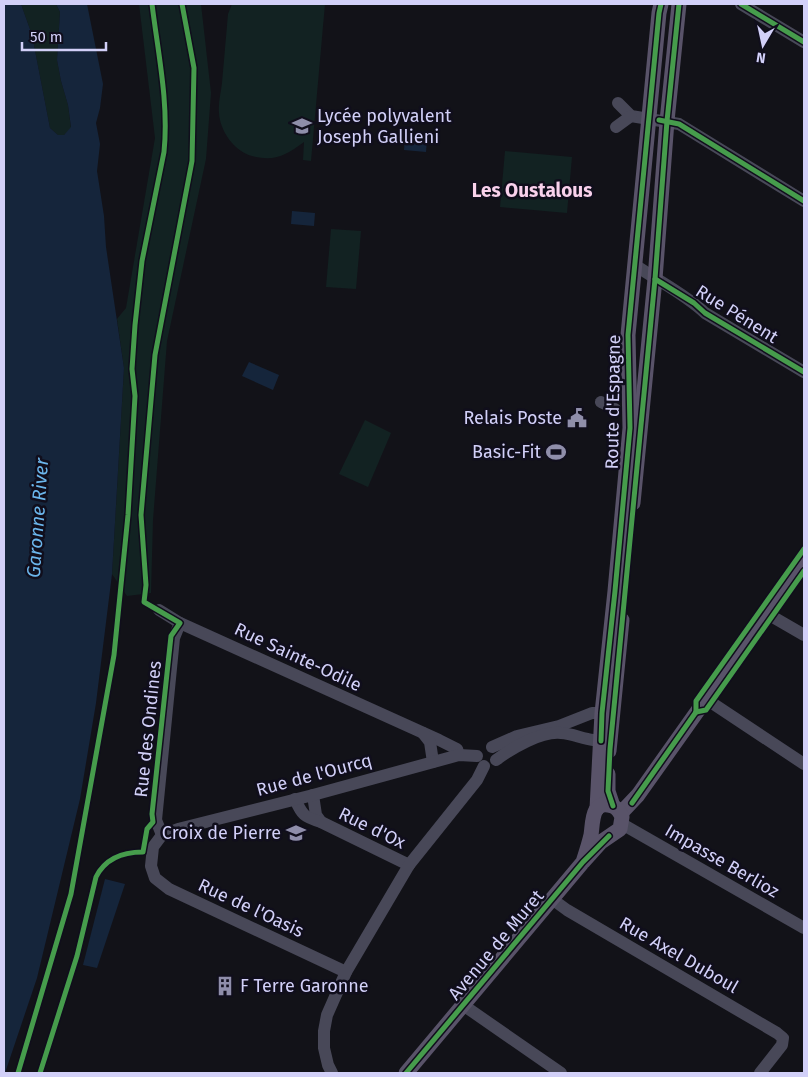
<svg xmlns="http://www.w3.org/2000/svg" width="808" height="1077" font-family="'Fira Sans',sans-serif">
<rect width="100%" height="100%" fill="#121218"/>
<g fill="#122222">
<polygon points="21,4 56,4 60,12 57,60 61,81 68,105 71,128 64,135 58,135 50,128 32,35"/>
<polygon points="139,4 201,4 211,93 206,159 167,341 153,520 151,593 127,596 112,574 124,368 117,319 126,308 155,138"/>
<path d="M232,4H325L311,161L303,160L304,142C286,155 275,162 252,156C234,151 220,131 219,113C218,103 221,92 222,83C224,60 226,37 228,14Z"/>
<polygon points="505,151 572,157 567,213 500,207"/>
<polygon points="331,229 361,231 356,289 326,287"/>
<polygon points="365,420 391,433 368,487 339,474"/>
</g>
<g fill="#15253b">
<polygon points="4,4 21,4 32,35 50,128 58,135 64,135 71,127 68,105 61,81 57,60 60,12 56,4 87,4 103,84 100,108 96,123 100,144 97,171 104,216 106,247 124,368 112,574 96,703 80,799 37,978 5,1073 4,1073"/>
<polygon points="405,139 427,140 426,152 404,150"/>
<polygon points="292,211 315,213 314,226 291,224"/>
<polygon points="249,362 279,375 273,390 242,376"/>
<polygon points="105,879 125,884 97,968 83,965"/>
</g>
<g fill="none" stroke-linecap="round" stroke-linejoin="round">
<g stroke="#484858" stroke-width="12">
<polyline points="741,4 804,42"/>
<polyline points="618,103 631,116 679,124 804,201"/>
<polyline points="616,127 631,116"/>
<path d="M635,265C658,281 685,294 705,313L804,372"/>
<polyline points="601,402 615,409"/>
<polyline points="159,610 180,623 439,740 457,749 459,755"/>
<polyline points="766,613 804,635"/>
<polyline points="706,699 804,764"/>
<polyline points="423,733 430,742 433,762"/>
<polyline points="492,747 517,736 559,726 592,713 602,713 609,716"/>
<path d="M496,760C512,748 541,731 561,733C577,734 592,744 608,739"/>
<polyline points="313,795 316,815 321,822"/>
<path d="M295,799C302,815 304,817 321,822L409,865"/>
<polyline points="622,824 804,928"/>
<polyline points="162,835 178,829 313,795 459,755 477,756"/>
<polyline points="162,835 153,847 151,866 155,878 169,889 346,972"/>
<polyline points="162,835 156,820 174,638 180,623"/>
<polyline points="552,899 567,910 777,1033 783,1038 782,1045 760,1073"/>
<polyline points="463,1005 561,1073"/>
<polyline points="332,1073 328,1065 324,1048 324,1031 327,1015 346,972 409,865 477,780 484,766"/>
</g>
<g stroke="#595369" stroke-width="15">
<polyline points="633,503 655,279 667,121 679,4"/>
<polyline points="609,751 622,620"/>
<polyline points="608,774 608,791 613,806"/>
<polyline points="597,809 602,713 615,591 630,428 628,335 659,13 661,4"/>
<polyline points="621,813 638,795 804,561"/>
<path d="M406,1073L583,862L601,842L620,829L622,817C620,812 618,808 612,806C591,799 593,823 591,835C589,844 586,853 583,862"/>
</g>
<defs>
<g id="cycleway">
<polyline points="741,4 804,42"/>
<polyline points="659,120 679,124 804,201"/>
<polyline points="655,279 694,303 705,313 804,372"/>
<polyline points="696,712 696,701 804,549"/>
<polyline points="696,712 706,710 804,571"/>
<polyline points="601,741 602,713 615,591 630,428 628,335 659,13 661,4"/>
<polyline points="632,803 696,712"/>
<polyline points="613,806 608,791 610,749 655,279 667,121 679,4"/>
<path d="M18,1073L71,894L114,655L128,515L135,396L132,369L135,325L142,261L164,152C169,103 158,53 152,4"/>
<path d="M40,1073L77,956L96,877C105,859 123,852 143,852L147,829L153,822L152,814L171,636L180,623L144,602L146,585L141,515L155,355L192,161L194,68L182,4"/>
<polyline points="406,1073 583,862 609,836"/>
</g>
</defs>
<use href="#cycleway" stroke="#100e1c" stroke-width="8"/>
<use href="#cycleway" stroke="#469c4c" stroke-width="5"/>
</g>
<defs>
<symbol id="school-bare" viewBox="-9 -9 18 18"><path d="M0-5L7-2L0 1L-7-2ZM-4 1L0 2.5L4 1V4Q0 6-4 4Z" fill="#8f8eaa" stroke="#100e1c" stroke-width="2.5" paint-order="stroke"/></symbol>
<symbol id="civic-bare" viewBox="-9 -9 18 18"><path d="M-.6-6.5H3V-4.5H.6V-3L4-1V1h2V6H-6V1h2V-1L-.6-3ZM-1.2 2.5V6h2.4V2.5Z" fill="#8f8eaa" stroke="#100e1c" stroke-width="2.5" paint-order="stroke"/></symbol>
<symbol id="stadium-bare" viewBox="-9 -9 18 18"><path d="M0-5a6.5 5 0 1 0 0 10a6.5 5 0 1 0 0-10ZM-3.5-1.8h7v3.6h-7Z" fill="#8f8eaa" stroke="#100e1c" stroke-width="2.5" paint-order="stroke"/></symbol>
<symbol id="building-bare" viewBox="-9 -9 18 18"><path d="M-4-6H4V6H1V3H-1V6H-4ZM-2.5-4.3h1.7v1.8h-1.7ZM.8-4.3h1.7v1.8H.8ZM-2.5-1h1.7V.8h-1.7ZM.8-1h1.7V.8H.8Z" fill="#8f8eaa" stroke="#100e1c" stroke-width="2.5" paint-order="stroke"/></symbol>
</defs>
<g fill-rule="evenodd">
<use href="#school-bare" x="288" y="112" width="28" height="28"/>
<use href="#civic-bare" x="563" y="404" width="28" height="28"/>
<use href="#stadium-bare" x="542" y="438" width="28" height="28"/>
<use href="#school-bare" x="282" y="819" width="28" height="28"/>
<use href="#building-bare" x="211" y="972" width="28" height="28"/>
</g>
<g text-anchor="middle" stroke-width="5" stroke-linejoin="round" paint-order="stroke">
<g font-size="18" fill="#d2d0f8" stroke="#100e1c" text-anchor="end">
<text x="317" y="122" text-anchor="start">Lycée polyvalent<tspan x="317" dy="21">Joseph Gallieni</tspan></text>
<text x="562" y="424">Relais Poste</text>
<text x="541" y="458">Basic-Fit</text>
<text x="281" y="839">Croix de Pierre</text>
<text x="240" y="992" text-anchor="start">F Terre Garonne</text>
</g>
<g font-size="18" fill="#d2d0f8" stroke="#100e1c">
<text transform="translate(737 314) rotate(32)" y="6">Rue Pénent</text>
<text transform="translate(613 402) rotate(-89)" y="6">Route d'Espagne</text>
<text transform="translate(298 657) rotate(25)" y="6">Rue Sainte-Odile</text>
<text transform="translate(148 729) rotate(-84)" y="6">Rue des Ondines</text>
<text transform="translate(314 775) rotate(-15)" y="6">Rue de l'Ourcq</text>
<text transform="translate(372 828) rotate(26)" y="6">Rue d'Ox</text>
<text transform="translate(722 861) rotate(30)" y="6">Impasse Berlioz</text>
<text transform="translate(251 908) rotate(25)" y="6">Rue de l'Oasis</text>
<text transform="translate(496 945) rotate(-50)" y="6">Avenue de Muret</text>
<text transform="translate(679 955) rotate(30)" y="6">Rue Axel Duboul</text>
</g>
<g font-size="19" font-weight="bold" fill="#f9d1ec" stroke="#100e1c">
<text x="532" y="197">Les Oustalous</text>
</g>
<g font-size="19" font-style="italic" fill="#6bb5eb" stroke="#100e1c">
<text transform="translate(37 518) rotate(-86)" y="7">Garonne River</text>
</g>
</g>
<rect width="808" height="1077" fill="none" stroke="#d2d0f8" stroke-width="10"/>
<g transform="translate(763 45) rotate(189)" stroke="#100e1c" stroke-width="4" paint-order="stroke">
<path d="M0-4L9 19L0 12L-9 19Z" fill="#d2d0f8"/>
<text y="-8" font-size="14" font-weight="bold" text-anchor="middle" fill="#d2d0f8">N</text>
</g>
<path d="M22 42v8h84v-8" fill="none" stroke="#d2d0f8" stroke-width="2.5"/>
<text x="30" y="42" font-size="15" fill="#d2d0f8" stroke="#100e1c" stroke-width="4" paint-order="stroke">50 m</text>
</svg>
